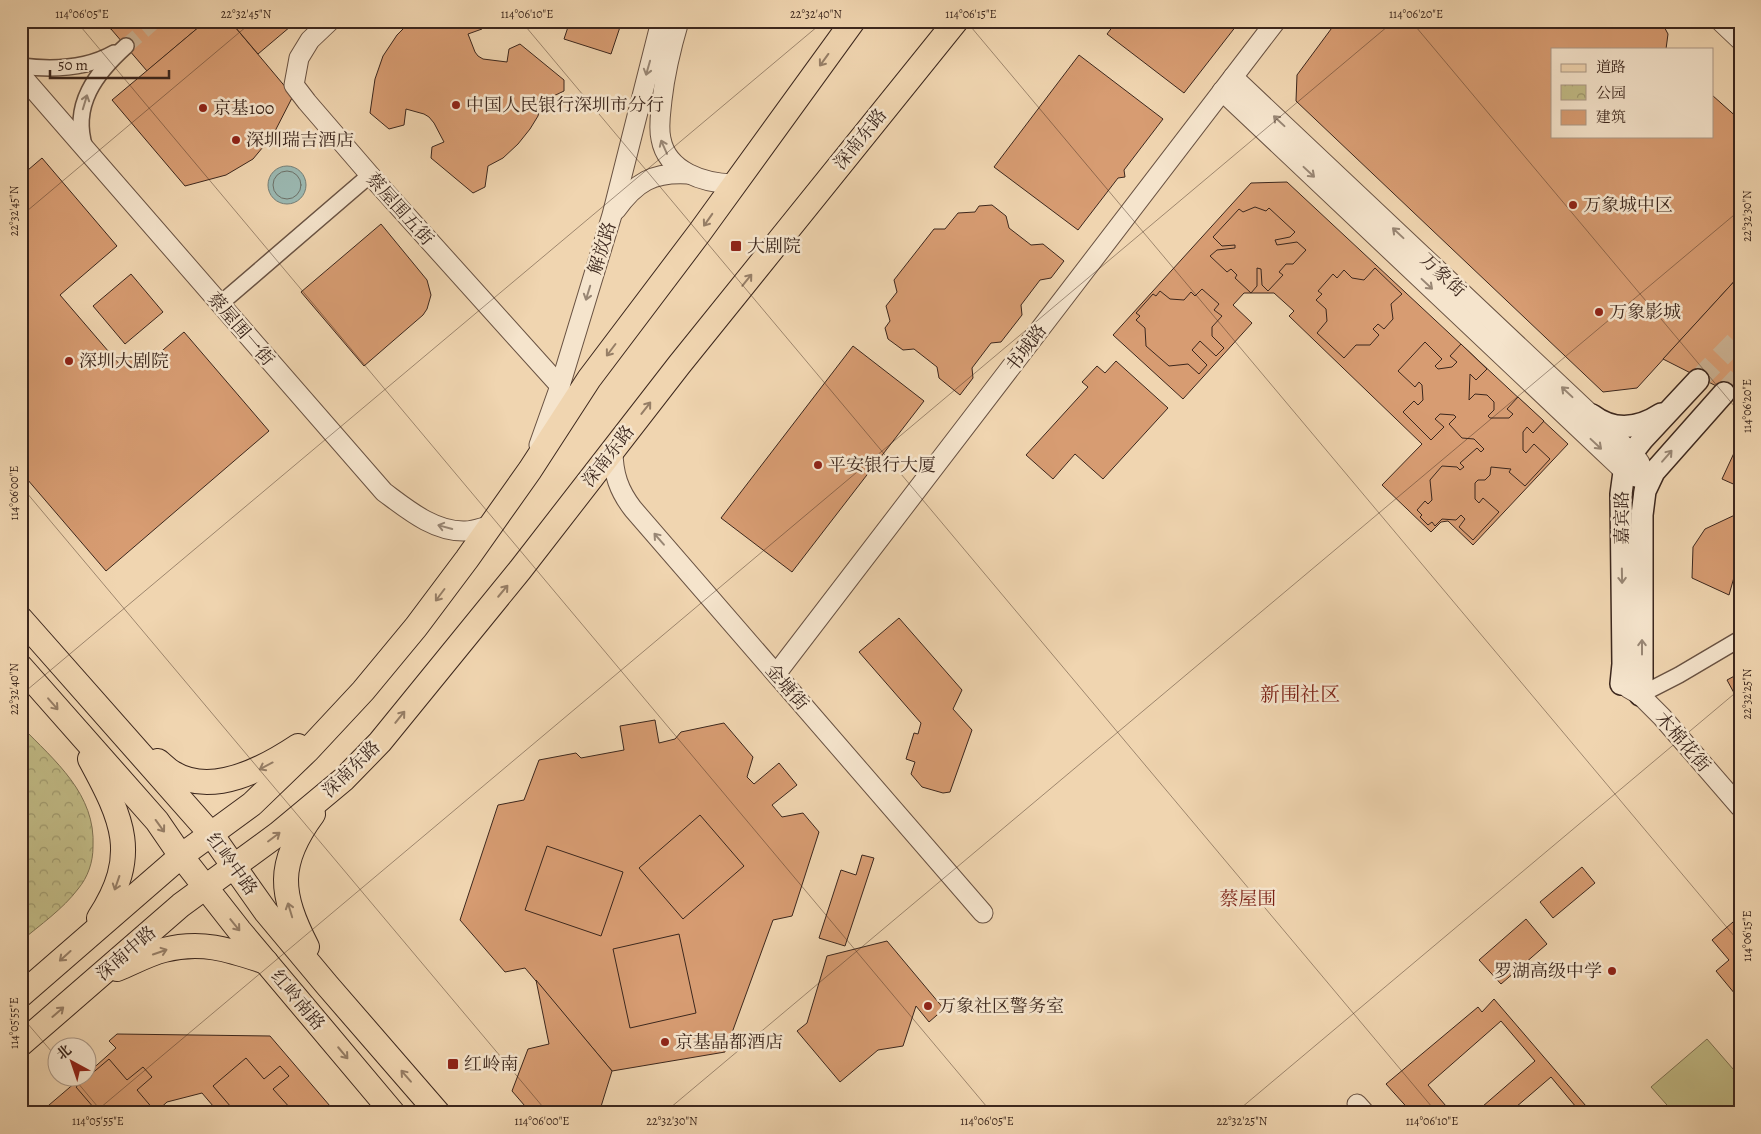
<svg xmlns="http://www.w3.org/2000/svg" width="1761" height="1134" font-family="Alegreya,'Noto Serif SC',serif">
<defs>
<pattern id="park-crowns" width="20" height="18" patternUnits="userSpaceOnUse" patternTransform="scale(1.25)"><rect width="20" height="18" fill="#c1bb86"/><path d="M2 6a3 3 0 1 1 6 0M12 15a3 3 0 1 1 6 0" fill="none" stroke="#9e986d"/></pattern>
</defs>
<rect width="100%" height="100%" fill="#f0d5b0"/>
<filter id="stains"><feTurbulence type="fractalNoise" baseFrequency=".004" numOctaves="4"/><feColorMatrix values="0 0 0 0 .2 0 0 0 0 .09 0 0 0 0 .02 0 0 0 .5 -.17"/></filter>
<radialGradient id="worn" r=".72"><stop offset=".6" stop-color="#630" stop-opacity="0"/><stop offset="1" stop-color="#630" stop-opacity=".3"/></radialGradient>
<polygon fill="#c1bb86" stroke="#7e7152" points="1707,1039 1740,1077 1740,1113 1674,1113 1651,1087"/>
<path fill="url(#park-crowns)" stroke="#7e7152" d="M21,726C55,761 96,794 93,847C93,862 88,877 78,889C63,909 40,925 21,941Z"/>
<circle fill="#9bb8b1" stroke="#757e76" cx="287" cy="185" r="19"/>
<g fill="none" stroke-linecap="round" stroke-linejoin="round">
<circle stroke="#6c7067" stroke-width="1" cx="287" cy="185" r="14"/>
</g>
<g fill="#d79c72" stroke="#3c271d">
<polygon points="93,21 206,21 147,71 111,29"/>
<polygon points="206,21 230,21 293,96 273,135 253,159 226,175 185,186 112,100"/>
<polygon points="230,21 297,21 258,54"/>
<polygon points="411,21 482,21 482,29 468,34 475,52 478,56 483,59 507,62 509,49 520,44 564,80 564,91 541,102 538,116 530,129 518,144 503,158 488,166 485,187 473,193 431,158 432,147 444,142 434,123 429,117 424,114 406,109 404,125 389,129 370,113 375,79 383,56 397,35"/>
<polygon points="570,21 622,21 611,54 564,39"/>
<polygon points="1117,21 1240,21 1184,93 1107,34"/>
<polygon points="1337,21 1661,21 1668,34 1666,49 1552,49 1552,136 1712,136 1712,95 1740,120 1740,275 1637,388 1603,392 1296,101 1297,75"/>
<polygon points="1079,55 1163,119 1124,170 1125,177 1118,178 1078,230 994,167"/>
<polygon points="42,158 117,246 60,295 121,366 133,356 143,367 184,332 269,431 106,571 21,472 21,176"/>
<polygon points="1287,182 1568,444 1473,545 1448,521 1441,522 1431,532 1382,485 1422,444 1289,316 1294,311 1274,293 1244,293 1233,305 1252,323 1183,399 1113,335 1251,183"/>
<polygon points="992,205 1006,216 1009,228 1031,245 1043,244 1064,261 1051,278 1040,280 1021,305 1022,315 1001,342 991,343 972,368 973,378 960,395 939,378 937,367 914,349 903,350 888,339 885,328 890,321 886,306 897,292 894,280 934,229 945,229 958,213 975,212 979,206"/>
<polygon points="1255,207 1266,211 1269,208 1295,232 1290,237 1275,240 1277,245 1297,242 1306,250 1293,264 1286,264 1279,272 1283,275 1268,291 1262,285 1261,269 1257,268 1257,286 1251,293 1235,278 1237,275 1231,269 1227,272 1210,256 1217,250 1235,248 1235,245 1222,246 1213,237 1239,209 1243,212"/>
<polygon points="381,224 427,280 431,295 427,309 423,315 364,366 301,292"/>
<polygon points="1375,268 1402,294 1391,304 1393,319 1384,329 1378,324 1373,329 1379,335 1370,345 1356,345 1344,358 1317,333 1327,321 1326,309 1316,300 1322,294 1318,291 1333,274 1337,278 1344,270 1352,278 1364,280"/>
<polygon points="131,274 163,312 125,344 93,306"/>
<polygon points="1740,275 1740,398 1663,359"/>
<polygon points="1202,289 1219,304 1214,310 1222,316 1212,327 1212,336 1224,348 1216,356 1200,341 1192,350 1207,365 1199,374 1188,364 1169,366 1146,346 1145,328 1136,320 1140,316 1136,313 1153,294 1156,296 1160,291 1170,299 1184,300 1191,292 1195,296"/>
<polygon points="1425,342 1442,359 1435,366 1438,369 1452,367 1457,362 1450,356 1461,344 1487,369 1476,380 1470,374 1469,400 1475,394 1487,395 1494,402 1494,410 1488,416 1490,418 1509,418 1513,414 1507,409 1518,397 1544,421 1533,433 1527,427 1523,432 1523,450 1526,453 1534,444 1550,459 1525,486 1509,472 1511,469 1491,467 1490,475 1485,480 1478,480 1475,483 1475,499 1479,503 1483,498 1499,512 1473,540 1459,527 1465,519 1461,515 1456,520 1442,519 1435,526 1432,522 1428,525 1420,517 1422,515 1417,510 1425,501 1428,504 1432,500 1430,480 1442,466 1457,467 1460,470 1464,467 1460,463 1477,448 1481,452 1484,449 1474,439 1462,438 1449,424 1456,417 1454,415 1440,414 1435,419 1444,427 1431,440 1403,412 1414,401 1418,405 1423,400 1422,385 1419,382 1415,387 1398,371"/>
<polygon points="853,346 924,401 792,572 721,518"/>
<polygon points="1116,361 1168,408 1103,479 1075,454 1053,479 1026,455 1088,387 1082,382 1097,366 1105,373"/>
<polygon points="1740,440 1740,487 1722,479"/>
<polygon points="1737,514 1740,517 1740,556 1729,595 1692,578 1693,547 1705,529"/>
<polygon points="899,618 962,690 953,709 972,730 950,792 943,793 922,787 911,774 915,762 906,759 914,733 918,734 921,723 859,652"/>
<polygon points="1740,673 1740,704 1727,680"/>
<polygon points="655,720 659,743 675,739 681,732 724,723 753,757 747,777 754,784 779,763 797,785 772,805 782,817 803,813 819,832 792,916 773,920 725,1052 612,1071 525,968 505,972 460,920 498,805 524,800 539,760 576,753 581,758 624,750 620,726"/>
<polygon points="700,815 744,866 683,919 639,868"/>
<polygon points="547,846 623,872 601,936 525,910"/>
<polygon points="862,855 874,858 845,946 819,938 841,870 856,875"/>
<polygon points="1582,867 1595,883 1553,918 1540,902"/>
<polygon points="1740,916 1740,1000 1716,971 1729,960 1712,940"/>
<polygon points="1526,919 1547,944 1501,984 1479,960"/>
<polygon points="679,934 696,1013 630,1028 613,949"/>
<polygon points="887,941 944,1009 929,1022 916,1006 903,1046 878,1050 840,1082 797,1031 807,1023 827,956"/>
<polygon points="536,980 612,1071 599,1113 531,1113 512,1091 528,1049 549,1044"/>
<polygon points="1494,999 1592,1113 1581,1113 1551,1077 1509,1113 1475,1113 1535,1061 1501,1021 1428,1085 1452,1113 1412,1113 1386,1084 1478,1007 1482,1012"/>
<polygon points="117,1034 270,1036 336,1113 219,1113 202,1093 167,1102 155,1113 43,1113 42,1111 83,1076 88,1076 88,1073 116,1048 109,1041"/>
<polygon points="246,1058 264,1079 280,1066 289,1076 273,1089 291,1109 287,1113 224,1113 231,1107 213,1086"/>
<polygon points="109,1059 127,1080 143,1067 152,1077 137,1090 154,1110 151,1113 88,1113 94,1108 76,1087"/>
</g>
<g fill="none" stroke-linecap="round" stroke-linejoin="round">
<polyline stroke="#ccb293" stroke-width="15" stroke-dasharray="15 8" stroke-linecap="butt" points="126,46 155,21"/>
<g stroke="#ccb293" stroke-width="21" stroke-dasharray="21 11" stroke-linecap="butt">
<polyline points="1698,380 1740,337"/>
<polyline points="1724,393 1740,376"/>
</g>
<defs>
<g id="minor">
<path d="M21,66C53,70 86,69 114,53"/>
<path d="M85,148C71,105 96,73 126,46"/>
<polyline points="220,304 370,175"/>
<polyline points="1640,695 1679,675 1740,639"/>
</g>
<g id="tertiary">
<polyline points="330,21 310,40 299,58 294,85 307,102 370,175 560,386"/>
<path d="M679,21C671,48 665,73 662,100C661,112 658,126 661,139C667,172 704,183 733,184"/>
<polyline points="1720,21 1740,40"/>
<path d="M21,75L384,492C407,509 434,532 465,531C474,531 483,527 492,525"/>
<path d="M1233,77L1636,457C1645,468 1646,482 1644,495"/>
<polyline points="1222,91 1605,453 1624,471 1636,477"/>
<path d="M616,210C636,182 653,172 688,174"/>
<polyline points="539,445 560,386 612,215 661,21"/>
<path d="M613,450C613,474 619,491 633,509L983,913"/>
<polyline points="776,674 1276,21"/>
<polyline points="1628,688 1640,695 1662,717 1740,807"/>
<polyline points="1357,1104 1365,1113"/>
</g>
<g id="secondary">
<path d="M1592,415C1614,432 1638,429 1661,414"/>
<polyline points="1621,684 1623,664 1621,494 1624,472 1632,453 1643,439 1698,380"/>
<polyline points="1640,695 1642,683 1642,515 1645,491 1654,472 1724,393"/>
</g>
<g id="primary">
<polyline points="21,619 211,834 266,912 327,985 438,1113"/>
<polyline points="21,667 157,821 181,856 239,930 393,1113"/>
<path d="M90,759C123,820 140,855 99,918"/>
<path d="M158,761C163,765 168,770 173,773C213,797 265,768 298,746"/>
<path d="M307,947C280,894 276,864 313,814"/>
<path d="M117,969C132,963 148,954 164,950C202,940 230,950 266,962"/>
<polyline points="21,995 181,856 252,804 308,750 363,691 416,627 467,559 530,470 589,379 700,232 853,21"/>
<polyline points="21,1044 181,905 278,834 344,779 380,742 520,570 679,365 956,21"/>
</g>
</defs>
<use href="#minor" stroke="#695242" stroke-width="18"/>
<use href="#tertiary" stroke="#695242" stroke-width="21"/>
<use href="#secondary" stroke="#3c271d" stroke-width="24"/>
<use href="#primary" stroke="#3c271d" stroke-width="26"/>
<use href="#minor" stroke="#f5e4cc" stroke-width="15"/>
<use href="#tertiary" stroke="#f5e4cc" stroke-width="19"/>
<use href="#secondary" stroke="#f5e4cc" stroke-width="21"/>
<use href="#primary" stroke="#f0d5b0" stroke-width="24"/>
</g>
<defs><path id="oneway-shaft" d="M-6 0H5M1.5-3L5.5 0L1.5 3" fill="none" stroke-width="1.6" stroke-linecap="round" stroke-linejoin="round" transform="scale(1.25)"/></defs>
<g stroke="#967e66">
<use href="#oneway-shaft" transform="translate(824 60) rotate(126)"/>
<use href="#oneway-shaft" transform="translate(708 220) rotate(125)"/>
<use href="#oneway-shaft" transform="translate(747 280) rotate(-51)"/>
<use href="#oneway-shaft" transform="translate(611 350) rotate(127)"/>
<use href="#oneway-shaft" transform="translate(646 408) rotate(-52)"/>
<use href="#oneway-shaft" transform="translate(503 591) rotate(-50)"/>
<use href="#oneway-shaft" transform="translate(440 595) rotate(127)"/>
<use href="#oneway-shaft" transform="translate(53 704) rotate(49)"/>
<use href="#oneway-shaft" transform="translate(400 717) rotate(-51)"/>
<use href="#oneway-shaft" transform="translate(266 766) rotate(152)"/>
<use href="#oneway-shaft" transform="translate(160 826) rotate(54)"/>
<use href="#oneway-shaft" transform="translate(274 837) rotate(-37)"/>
<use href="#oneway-shaft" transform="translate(117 883) rotate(109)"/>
<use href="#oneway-shaft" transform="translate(290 910) rotate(-107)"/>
<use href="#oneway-shaft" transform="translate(235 925) rotate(51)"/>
<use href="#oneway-shaft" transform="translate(160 952) rotate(-19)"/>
<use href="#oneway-shaft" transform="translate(65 956) rotate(138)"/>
<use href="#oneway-shaft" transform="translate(58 1012) rotate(-41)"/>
<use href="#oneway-shaft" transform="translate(343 1053) rotate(50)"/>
<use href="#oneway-shaft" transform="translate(406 1076) rotate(-131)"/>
</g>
<g stroke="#988674">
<use href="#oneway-shaft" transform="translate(648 68) rotate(106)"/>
<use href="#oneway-shaft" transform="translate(85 102) rotate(-73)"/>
<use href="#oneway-shaft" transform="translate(1279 121) rotate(-137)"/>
<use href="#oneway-shaft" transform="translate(664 147) rotate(-114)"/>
<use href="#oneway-shaft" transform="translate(1309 172) rotate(43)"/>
<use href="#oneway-shaft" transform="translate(1398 233) rotate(-137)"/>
<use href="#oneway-shaft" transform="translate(1427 284) rotate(43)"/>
<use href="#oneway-shaft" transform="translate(588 293) rotate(107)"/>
<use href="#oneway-shaft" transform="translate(1567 392) rotate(-137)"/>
<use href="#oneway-shaft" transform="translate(1596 444) rotate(43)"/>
<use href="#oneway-shaft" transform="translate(1667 456) rotate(-49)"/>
<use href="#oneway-shaft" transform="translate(445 527) rotate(-165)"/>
<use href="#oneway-shaft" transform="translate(659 539) rotate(-131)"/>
<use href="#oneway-shaft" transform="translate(1622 576) rotate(89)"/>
<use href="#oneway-shaft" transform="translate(1642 647) rotate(-90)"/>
</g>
<path fill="none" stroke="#3c271d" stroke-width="1" stroke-opacity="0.45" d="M76,21L992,1113M521,21L1437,1113M966,21L1740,943M1411,21L1740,413M21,216L253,21M21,486L548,1113M21,695L824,21M21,1016L58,1059M72,1076L103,1113M94,1113L1394,21M664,1113L1740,210M1235,1113L1740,689"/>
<g fill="#8f2418" stroke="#f5e4cc" stroke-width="2">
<circle cx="456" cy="105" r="5"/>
<circle cx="203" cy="108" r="5"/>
<circle cx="236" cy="140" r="5"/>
<circle cx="1573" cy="205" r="5"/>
<rect x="730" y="240" width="12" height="12" rx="2.5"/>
<circle cx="1599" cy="312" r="5"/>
<circle cx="69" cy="361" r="5"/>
<circle cx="818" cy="465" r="5"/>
<circle cx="1612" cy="971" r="5"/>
<circle cx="928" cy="1006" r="5"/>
<circle cx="665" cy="1042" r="5"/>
<rect x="447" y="1058" width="12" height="12" rx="2.5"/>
</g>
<g text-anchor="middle" stroke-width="5" stroke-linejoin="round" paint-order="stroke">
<g font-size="18" fill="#3c271d" stroke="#f5e4cc" text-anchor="start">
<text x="466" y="111">中国人民银行深圳市分行</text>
<text x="213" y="114">京基100</text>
<text x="246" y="146">深圳瑞吉酒店</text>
<text x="1583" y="211">万象城中区</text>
<text x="747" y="252">大剧院</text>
<text x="1609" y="318">万象影城</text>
<text x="79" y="367">深圳大剧院</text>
<text x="828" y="471">平安银行大厦</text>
<text x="1602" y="977" text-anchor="end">罗湖高级中学</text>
<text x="938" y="1012">万象社区警务室</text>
<text x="675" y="1048">京基晶都酒店</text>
<text x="464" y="1070">红岭南</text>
</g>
<g font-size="18" fill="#3c271d" stroke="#f5e4cc">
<text transform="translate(860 139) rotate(-51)" y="6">深南东路</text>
<text transform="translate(400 209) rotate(48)" y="6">蔡屋围五街</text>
<text transform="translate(602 248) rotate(-73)" y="6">解放路</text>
<text transform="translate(1443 275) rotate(43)" y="6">万象街</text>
<text transform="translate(241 329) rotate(49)" y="6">蔡屋围一街</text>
<text transform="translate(1026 348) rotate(-53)" y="6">书城路</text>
<text transform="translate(608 456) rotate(-52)" y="6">深南东路</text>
<text transform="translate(1622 518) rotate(-90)" y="6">嘉宾路</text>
<text transform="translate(787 687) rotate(49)" y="6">金塘街</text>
<text transform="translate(1683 742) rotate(49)" y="6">木棉花街</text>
<text transform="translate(351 769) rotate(-44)" y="6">深南东路</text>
<text transform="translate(232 864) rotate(54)" y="6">红岭中路</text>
<text transform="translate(126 953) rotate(-41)" y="6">深南中路</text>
<text transform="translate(298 1000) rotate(50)" y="6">红岭南路</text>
</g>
<g font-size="19" fill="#7a1f14" stroke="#f5e4cc">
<text x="1248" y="905">蔡屋围</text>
</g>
<g font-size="20" fill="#7a1f14" stroke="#f5e4cc">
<text x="1300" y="701">新围社区</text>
</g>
</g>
<rect width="1761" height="1134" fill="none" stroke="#f0d5b0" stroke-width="55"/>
<rect x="1551" y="48" width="162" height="90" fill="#f5e4cc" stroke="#ab9886"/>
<rect x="1561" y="64" width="25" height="8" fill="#f0d5b0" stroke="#ab9886"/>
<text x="1596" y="72" font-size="15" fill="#3c271d">道路</text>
<rect x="1561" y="85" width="25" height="15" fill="url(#park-crowns)" stroke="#ab9886"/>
<text x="1596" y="98" font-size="15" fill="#3c271d">公园</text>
<rect x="1561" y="110" width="25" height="15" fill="#d79c72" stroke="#ab9886"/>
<text x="1596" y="122" font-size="15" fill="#3c271d">建筑</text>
<g transform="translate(72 1062) rotate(320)"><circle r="24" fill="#f5e4cc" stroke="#ab9886"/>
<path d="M0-4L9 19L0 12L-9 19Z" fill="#8f2418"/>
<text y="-8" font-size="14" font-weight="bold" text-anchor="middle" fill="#3c271d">北</text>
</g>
<path d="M50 70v8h119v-8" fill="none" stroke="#3c271d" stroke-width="2.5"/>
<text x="58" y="70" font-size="15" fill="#3c271d" stroke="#f5e4cc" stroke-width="4" paint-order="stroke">50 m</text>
<rect x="28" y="28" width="1706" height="1078" fill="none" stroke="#3c271d" stroke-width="2"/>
<g font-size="12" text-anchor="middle" fill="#3c271d">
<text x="82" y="18">114°06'05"E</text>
<text x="246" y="18">22°32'45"N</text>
<text x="527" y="18">114°06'10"E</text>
<text x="816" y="18">22°32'40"N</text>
<text x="971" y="18">114°06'15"E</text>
<text x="1416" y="18">114°06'20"E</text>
<text transform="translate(14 211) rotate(-90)" y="4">22°32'45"N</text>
<text transform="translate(1747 216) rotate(-90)" y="4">22°32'30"N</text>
<text transform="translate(1747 406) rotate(-90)" y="4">114°06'20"E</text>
<text transform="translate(14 493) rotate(-90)" y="4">114°06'00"E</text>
<text transform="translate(14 689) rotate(-90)" y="4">22°32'40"N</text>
<text transform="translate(1747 694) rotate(-90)" y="4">22°32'25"N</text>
<text transform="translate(1747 936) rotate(-90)" y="4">114°06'15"E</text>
<text transform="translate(14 1023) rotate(-90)" y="4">114°05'55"E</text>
<text x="98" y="1125">114°05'55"E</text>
<text x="542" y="1125">114°06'00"E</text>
<text x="672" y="1125">22°32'30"N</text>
<text x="987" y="1125">114°06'05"E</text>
<text x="1242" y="1125">22°32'25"N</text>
<text x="1432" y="1125">114°06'10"E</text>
</g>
<rect width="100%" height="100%" filter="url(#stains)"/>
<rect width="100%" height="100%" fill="url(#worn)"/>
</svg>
